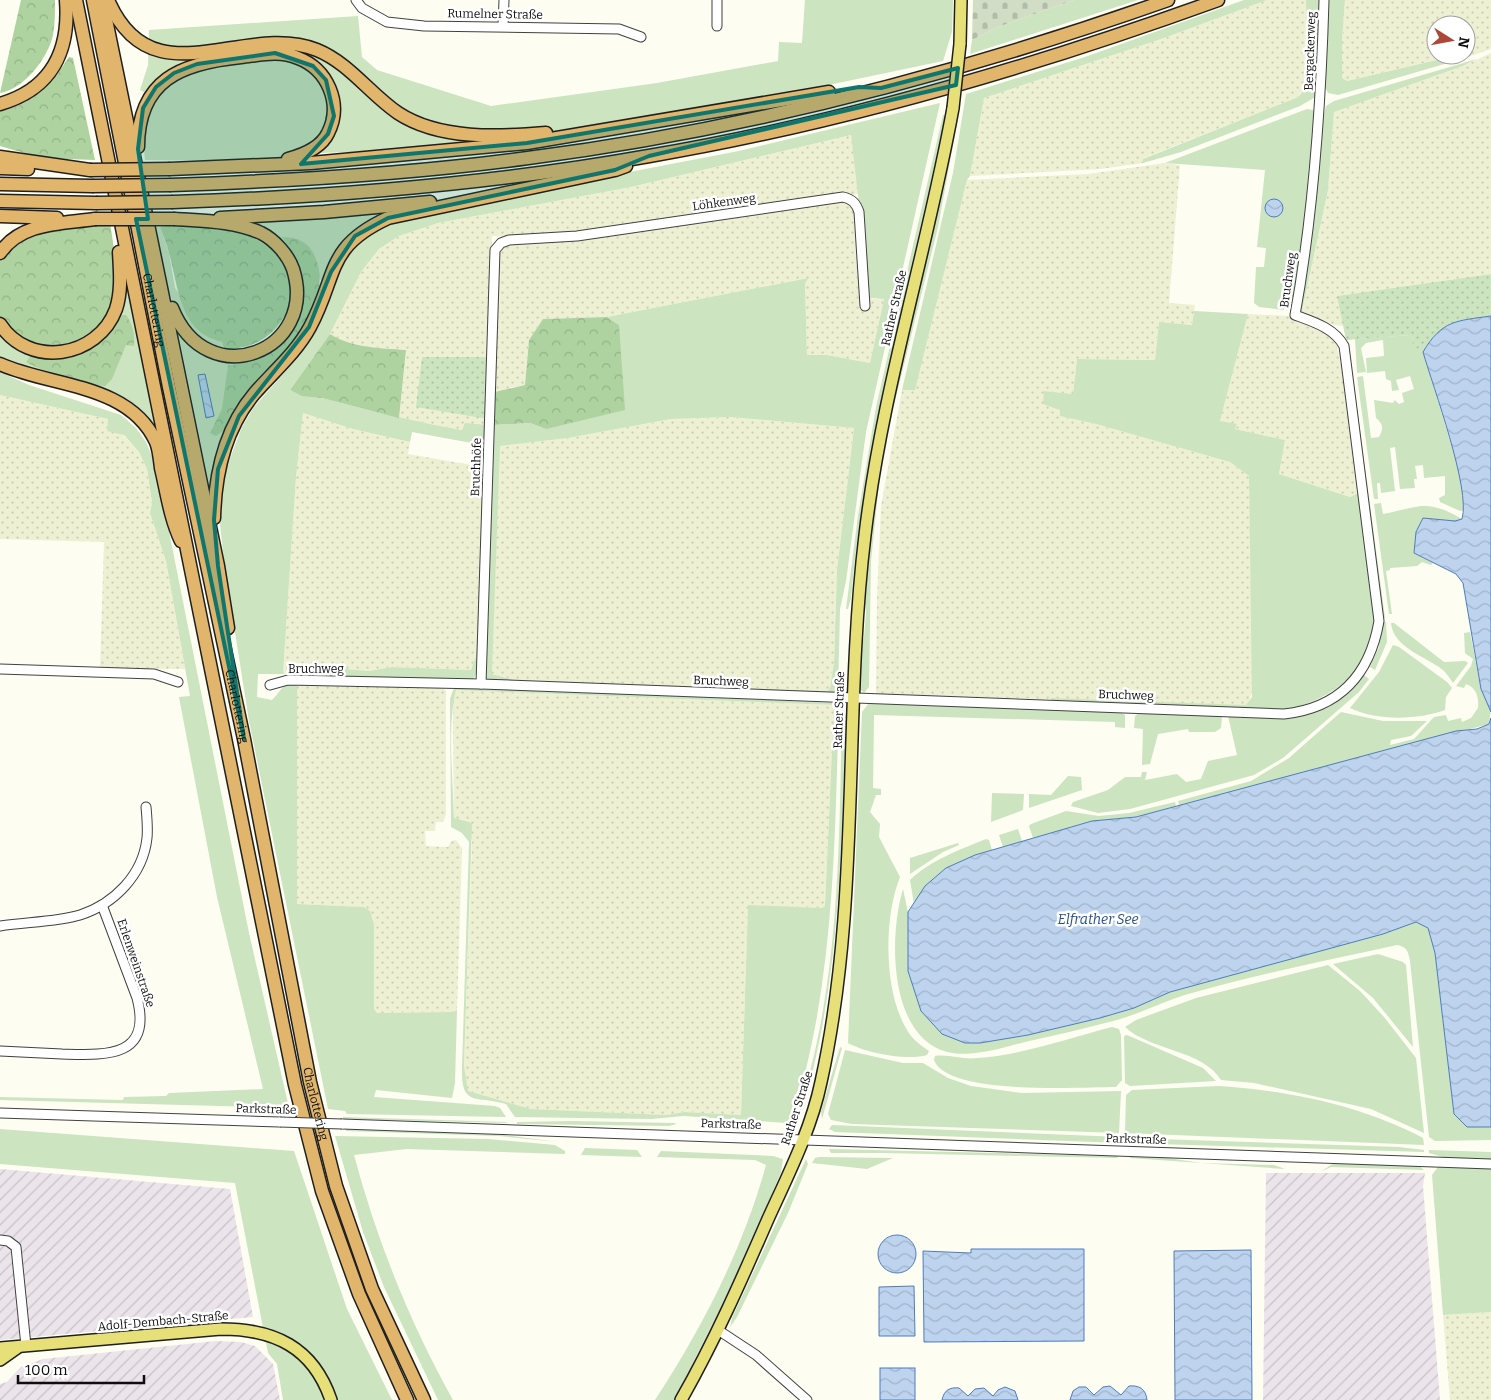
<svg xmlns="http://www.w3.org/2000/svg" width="1491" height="1400" font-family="Bitter,serif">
<defs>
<pattern id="industrial-furrows" width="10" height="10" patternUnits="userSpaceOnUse" patternTransform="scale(1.25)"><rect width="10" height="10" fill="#ece4eb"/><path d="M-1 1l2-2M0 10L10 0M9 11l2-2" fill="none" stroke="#c9c2c8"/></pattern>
<pattern id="farmland-dots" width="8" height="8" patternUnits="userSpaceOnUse" patternTransform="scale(1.25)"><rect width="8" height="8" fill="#eef0d4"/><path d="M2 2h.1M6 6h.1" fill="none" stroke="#cbcdb5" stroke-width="1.8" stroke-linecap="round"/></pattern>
<pattern id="forest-crowns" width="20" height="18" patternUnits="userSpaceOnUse" patternTransform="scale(1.25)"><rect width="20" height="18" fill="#aed2a0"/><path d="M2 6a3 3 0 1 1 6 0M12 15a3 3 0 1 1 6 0" fill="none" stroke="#94b389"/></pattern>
<pattern id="cemetery-stones" width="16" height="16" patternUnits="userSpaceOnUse" patternTransform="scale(1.25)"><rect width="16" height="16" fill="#d1ddc5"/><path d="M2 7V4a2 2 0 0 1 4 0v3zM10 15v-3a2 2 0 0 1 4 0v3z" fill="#b2bca8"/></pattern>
<pattern id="park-dots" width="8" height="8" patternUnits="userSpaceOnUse" patternTransform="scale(1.25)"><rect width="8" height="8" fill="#cce4bf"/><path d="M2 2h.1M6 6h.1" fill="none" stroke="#aec2a3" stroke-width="1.8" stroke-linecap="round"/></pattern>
<pattern id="water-waves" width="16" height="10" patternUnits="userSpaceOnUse" patternTransform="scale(1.25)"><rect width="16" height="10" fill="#bdd3ee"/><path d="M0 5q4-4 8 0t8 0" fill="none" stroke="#a1b4cb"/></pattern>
</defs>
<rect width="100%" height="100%" fill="#fdfdf2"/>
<g fill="url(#industrial-furrows)">
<polygon points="0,1169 230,1189 253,1317 0,1340"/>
<polygon points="1266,1173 1425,1173 1423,1186 1440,1400 1263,1400"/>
<polygon points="216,1341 241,1342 255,1346 273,1364 280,1400 0,1400 0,1384 7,1382 21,1367 43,1359"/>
</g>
<g fill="url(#farmland-dots)">
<polygon points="1267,0 1306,0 1306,88 1296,98 1144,158 1143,163 1100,169 970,176 984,98 1164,38"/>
<polygon points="1345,0 1491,0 1491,49 1465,58 1462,55 1466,55 1466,25 1436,25 1436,55 1458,55 1347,81 1342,78 1342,40"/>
<polygon points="1491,53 1491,274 1338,296 1343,326 1334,325 1302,312 1328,190 1334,112 1463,66"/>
<polygon points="851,135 859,194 586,233 513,237 492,236 492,255 505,244 847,200 855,207 872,299 884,299 870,363 827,355 807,355 805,284 807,278 607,317 543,319 529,340 525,385 509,388 494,425 463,430 399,418 406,350 368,347 340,341 330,334 361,272 379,249 399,236 438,223 631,187"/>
<polygon points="1165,163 1180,165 1169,303 1195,305 1192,325 1159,322 1155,360 1077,359 1073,394 1044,391 1061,410 1061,416 1096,424 1230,462 1249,476 1253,689 1249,702 1246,705 876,694 877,598 881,506 902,390 915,389 967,180 1089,174"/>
<polygon points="1248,314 1288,316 1324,333 1336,342 1345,387 1360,492 1350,497 1279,474 1285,440 1235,429 1237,425 1220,421"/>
<polygon points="0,395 108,419 139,452 147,469 152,503 150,513 166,561 185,669 100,668 104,542 0,539"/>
<polygon points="303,413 353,429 410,442 408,454 483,467 476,656 471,670 392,667 369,671 336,668 332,675 283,674 296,477"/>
<polygon points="730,417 854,428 837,570 834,663 830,688 828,691 514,680 492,674 499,446 568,438 671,419"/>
<polygon points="300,682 443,688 446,691 446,815 443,822 436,822 435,831 425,831 426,846 448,847 451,841 456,840 462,848 457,1010 453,1012 377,1013 374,1009 374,925 370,911 364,907 297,904 297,685"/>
<polygon points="456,690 834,705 825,906 822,908 748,906 741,1115 684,1112 666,1115 531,1109 467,1091 464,1066 472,840 454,818 453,731 453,701"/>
<polygon points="1491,1312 1491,1400 1450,1400 1443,1315"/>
</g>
<g fill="#cce4bf" fill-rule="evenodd">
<path d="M805,0H953L952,32L943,61L795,92L589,127L409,150L292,154L277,158L236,161L145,160C142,137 146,120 157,99L140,90L148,65L149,30L358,16L362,57L377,70L491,106L657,83L778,61L779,42L802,43Z"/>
<polygon points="1074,0 1138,0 970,54 972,40 998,27"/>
<polygon points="1244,0 1267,0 1164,38 984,98 970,176 967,180 915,390 902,390 953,173 966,94 1085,57"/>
<path d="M1306,0H1322L1317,96L1300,106L1181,152L1143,163V159L1296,98C1305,92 1306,87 1307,75Z"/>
<polygon points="1327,0 1345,0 1342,40 1342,78 1347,81 1458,55 1462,55 1465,58 1338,95 1328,93 1325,87"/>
<polygon points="1477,59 1463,66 1334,112 1328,190 1302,311 1300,311 1300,300 1317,191 1323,118 1326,106 1334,101"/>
<path d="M940,103L866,432L846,581L840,609L838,693L488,682L483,675L494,425L530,423L546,429L619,325L607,317L808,278L805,284L807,355H827L870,363L884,299L870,298L851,135L631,187L438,223L399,236L379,249L361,272L330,334L290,390C303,397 316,396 330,400C374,412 418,422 462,430L465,423L487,425L488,446L412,432L410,442L353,429L303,413L296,477L283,674H258L257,697L272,700C280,692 285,679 297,685V904L364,907L370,911L374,925V1009L377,1013L453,1012L457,1010L455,1083L452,1098L376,1090L374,1097L495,1106L500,1108L506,1117L347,1114L345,1111L328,1109L249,721L224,562L220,523L222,492L226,469L242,427L254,407L292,364L318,328L336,280L347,258L359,242L396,221L567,184L739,151ZM730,417L854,428L837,570L834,663L830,688L828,691L514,680L492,674L500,446L568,438L671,419Z"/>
<polygon points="1307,109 1313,110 1316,113 1311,194 1293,297 1286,298 1284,310 1259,307 1254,303 1256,267 1264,267 1266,248 1257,247 1265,170 1165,163"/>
<path d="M943,115L945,116C912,277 865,434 851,598L848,609H846L858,516L876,407Z"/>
<polygon points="956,118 958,118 938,227 894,405 892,406"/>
<path d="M384,212C378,219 366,223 358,229C339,246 326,272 317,295L321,280L296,258C318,312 284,360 228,365C226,386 227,412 212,428L233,415L260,374L278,361L258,386L212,489H210L179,337L180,335C195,352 211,355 232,360L291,325L292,261L241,222Z"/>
<path d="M155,227H160L169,253L175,288L212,339L222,342L224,349C170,338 163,272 155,227Z"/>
<polygon points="126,276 158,442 138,414 0,361 0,329"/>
<path d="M1194,311L1248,314L1220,421L1237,424L1235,429L1285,440L1279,474L1350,497L1360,492C1363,520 1366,548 1370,576C1371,590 1375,605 1375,619C1375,670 1328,703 1282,710L1051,701V698L1246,705L1252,697L1249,476L1230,462L1096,424L1060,416V410L1043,404L1044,391L1073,394L1077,359L1155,360L1159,322L1192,325Z"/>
<path d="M1410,335L1414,339L1413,345L1423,352L1458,467L1465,510L1460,511L1440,502L1439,498L1445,495V476L1424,478L1423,465L1415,466L1417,479H1414L1415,488L1400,489L1395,447L1390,448L1395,491L1381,493L1380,483H1377L1378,499H1374L1357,377L1363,376L1371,438L1379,437C1384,428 1383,424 1376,418L1374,400L1393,403L1395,400L1399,404L1404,402L1402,393L1414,389L1410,376L1396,380L1399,390L1392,391L1391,381L1386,379L1385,371L1367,373L1366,358L1384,356L1383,340L1366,343L1361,348L1366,372L1357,373L1355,339Z"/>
<polygon points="0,372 29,385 121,415 136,428 146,442 156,466 249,933 289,1108 0,1100 0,1097 123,1100 124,1097 166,1096 169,1093 263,1089 217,897 179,697 190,696 166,561 150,513 152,503 147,469 139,452 124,435 107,431 108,419 0,395"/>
<polygon points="1353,377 1385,618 1382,619 1350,378"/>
<polygon points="487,455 479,668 473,680 458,682 332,675 335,668 369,671 392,667 471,670 476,656 483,467"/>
<polygon points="877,483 879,483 871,561 869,687 864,693 859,688 859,656 864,637 866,614 864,584"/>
<path d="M1381,503L1383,514C1420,507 1426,498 1462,519L1455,521L1414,553L1433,563L1431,565L1422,562L1417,566L1390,568V570L1386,571L1392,614H1389L1374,504Z"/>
<polygon points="1386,622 1387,642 1375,670 1370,667 1379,647 1381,623"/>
<path d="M1391,623H1394L1444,662L1465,661L1468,663L1453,683C1450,678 1447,674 1443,670C1427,657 1393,648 1391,623Z"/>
<path d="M1470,632L1481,689L1491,710L1489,724L1179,805L1178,801L1251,781L1289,758L1341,712L1383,721H1427L1411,736L1391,740L1390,745L1414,739L1434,717L1446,715L1448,721L1461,718L1462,722L1471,718L1478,708C1479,698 1477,688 1466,684L1464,688L1456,686L1471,666L1473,659L1465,653L1464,633Z"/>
<path d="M1393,645L1399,647L1447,682L1452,688L1446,697L1445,710C1418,720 1376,721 1350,708L1379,672Z"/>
<path d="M1364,675L1369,679L1359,692L1283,758L1254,775L1130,809L1098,813L1071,806L1073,802L1108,790L1125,777H1141L1142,772H1147L1145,780L1177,774L1186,782L1201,779L1208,761L1237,755L1228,716C1286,717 1323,725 1364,675Z"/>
<path d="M457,687L839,703C835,826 835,953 805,1073C801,1089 799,1110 787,1123L684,1116L651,1119L515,1117L506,1104C477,1095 461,1108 462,1068L469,842L462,833L451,827L450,699L453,690ZM456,690L834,705L825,906L822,908L748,905L741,1115L684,1112L666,1115L531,1109L468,1091L464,1066L472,823L454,818C453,780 447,726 456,690Z"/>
<path d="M869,703L1120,712L1125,715V728L1115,727V722L874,715L873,788L881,789V795H876L870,812L880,824L879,837L900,877C883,919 883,998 911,1036C916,1042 922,1046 929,1051L927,1055C907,1061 866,1053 848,1043L862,712Z"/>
<path d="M842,706L846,714C841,850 841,989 799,1119L796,1118C841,987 839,842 842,706Z"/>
<polygon points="1140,712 1222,716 1221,728 1215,732 1189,732 1188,729 1158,734 1150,764 1142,765 1143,729 1134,728 1135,716"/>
<polygon points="1068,776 1081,777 1082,790 1029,808 1029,794 1051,795"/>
<polygon points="992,793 1024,794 1023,810 991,822"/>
<polygon points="1175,802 1176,806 1136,817 1092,821 1033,838 1029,826 1031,824 1066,811 1099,816 1129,813"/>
<polygon points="1018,829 1022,841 1003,847 999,835"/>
<path d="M986,839L989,840L992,850C957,861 933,871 914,904L910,880C931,860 959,850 986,839Z"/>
<polygon points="958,843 959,845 943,852 910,874 910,858"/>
<path d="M903,889L908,912V971L965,1043H980L1028,1035L1100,1018L1134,1008L1170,992L1383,934L1416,922L1428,927L1435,953L1454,1114L1467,1126L1491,1127V1140L1435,1141L1429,1137L1410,961C1408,951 1407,947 1397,945C1328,960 1259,974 1192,993C1166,1000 1142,1013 1117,1020C1087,1028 1056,1035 1025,1042C1001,1048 972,1058 947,1052C888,1036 889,935 903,889Z"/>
<polygon points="1378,954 1403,962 1406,965 1413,1047 1373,998 1333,964"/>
<path d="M1328,965L1360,991L1384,1017L1416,1058L1424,1133L1371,1109L1254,1083L1221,1080C1203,1050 1149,1050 1125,1027L1136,1020L1196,998Z"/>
<path d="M1112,1027L1119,1029L1121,1035L1122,1080L1116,1087C1082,1087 947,1096 934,1060L935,1056C949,1054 964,1060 977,1058C1023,1055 1069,1038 1112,1027Z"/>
<polygon points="1127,1035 1203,1068 1216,1081 1130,1086 1125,1083 1124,1036"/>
<polygon points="840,1047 842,1048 822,1119 821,1111"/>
<polygon points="845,1050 903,1063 923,1063 948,1078 971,1086 1021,1093 1121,1091 1119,1133 852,1124 831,1120 828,1114"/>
<path d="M1219,1086C1290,1091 1360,1105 1423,1138L1424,1145L1125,1133L1126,1095L1132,1090Z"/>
<polygon points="343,1117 506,1122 507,1123 343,1119"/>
<polygon points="572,1121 675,1123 676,1124 669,1126 517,1124 517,1122"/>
<polygon points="832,1125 1121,1137 1121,1143 835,1132 829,1129"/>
<polygon points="0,1129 294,1151 347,1309 392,1400 283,1400 277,1364 268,1353 235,1183 0,1164"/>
<polygon points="346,1129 497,1134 558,1142 499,1136 346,1131"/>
<path d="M335,1136L488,1139L555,1145L565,1151V1154L407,1149L354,1155C377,1241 410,1323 453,1400H438L384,1287L363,1232Z"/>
<polygon points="1126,1138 1399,1147 1424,1150 1424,1152 1126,1143"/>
<polygon points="585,1148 637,1150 642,1157 581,1155"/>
<polygon points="829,1149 1118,1156 1117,1158 883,1153 831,1153"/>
<polygon points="1429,1150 1491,1152 1491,1161 1450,1159 1429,1153"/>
<path d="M661,1151L773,1156L783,1159L781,1172L739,1272L674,1400H655C702,1328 743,1249 766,1165L755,1160L657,1157Z"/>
<polygon points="1131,1156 1162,1157 1201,1163 1274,1165 1285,1169 1130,1158"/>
<polygon points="819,1157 893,1158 867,1169 812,1163 815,1158"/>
<polygon points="806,1159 808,1164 788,1213 737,1317 730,1327 732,1318"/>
<polygon points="1334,1163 1418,1165 1424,1170 1331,1167 1322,1171"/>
<polygon points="1438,1167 1491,1169 1491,1312 1443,1315 1432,1175"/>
</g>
<g fill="url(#forest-crowns)">
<path d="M21,0H55C55,11 55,24 53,35C48,58 24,89 0,93Z"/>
<path d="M69,57L73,58L95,160L41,158L0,146V111C33,105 51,84 69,57Z"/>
<polygon points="110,222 116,263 116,294 107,318 91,337 60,349 25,341 6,326 0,316 0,261 7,251 19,240 38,231"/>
<path d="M168,226C199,227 233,225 261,242C317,276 288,351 224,349L222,342C179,332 179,288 169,253C167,244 163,236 160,227Z"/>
<path d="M282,237C298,237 309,242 315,257C331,291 303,336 279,360C273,366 264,370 259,377C245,393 235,413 223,431L216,436L210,433L222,409L228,365C275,361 313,323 302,274C299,260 290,249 282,237Z"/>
<path d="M119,315H126C133,325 135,334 134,346L126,345L112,379L105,386C83,386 44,372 26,362L31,355C77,363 95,355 119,315Z"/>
<polygon points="607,317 619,325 625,410 546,429 530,423 494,425 492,407 495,392 525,385 529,340 543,319"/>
<path d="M330,334C352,348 381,348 406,350L399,418L322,398L302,396L290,390Z"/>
</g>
<polygon fill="url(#cemetery-stones)" points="973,0 1074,0 998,27 972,40"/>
<g fill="url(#park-dots)">
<path d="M1491,274V316C1456,321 1442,320 1423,352L1412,345L1414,339L1410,335L1346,340L1337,296Z"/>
<polygon points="422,357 490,357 488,419 416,407"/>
</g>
<g fill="url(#water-waves)" stroke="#4d7dbc">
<circle cx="1274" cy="208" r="9"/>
<path d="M1491,316V712L1481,689L1463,583L1456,574L1414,553L1416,532L1423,518L1455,521L1462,519C1471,489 1433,387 1423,352C1442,320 1456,321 1491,316Z"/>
<polygon points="205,374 214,416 206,418 198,375"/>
<polygon points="1491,718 1491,1127 1467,1127 1454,1114 1435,953 1428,928 1416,922 1383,934 1170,992 1134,1008 1100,1018 1028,1035 980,1043 965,1043 942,1034 921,1011 908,971 908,912 925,886 946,868 975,855 1092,821 1136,817 1456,731 1477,729 1489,724"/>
<circle cx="897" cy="1254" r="19"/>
<polygon points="971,1249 1084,1249 1084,1341 924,1342 923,1251 971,1253"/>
<polygon points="1251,1250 1252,1400 1175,1400 1174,1251"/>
<polygon points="914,1286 915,1336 879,1336 879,1287"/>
<rect x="880" y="1368" width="35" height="32"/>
<path d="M1110,1386L1121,1395L1129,1386C1139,1385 1146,1389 1147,1400H1070L1073,1391L1079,1387H1086L1094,1395L1103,1387Z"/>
<path d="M1005,1387L1015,1391L1018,1400H942C944,1390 950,1387 959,1388L968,1396L975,1389L984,1388L993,1396L998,1390Z"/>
</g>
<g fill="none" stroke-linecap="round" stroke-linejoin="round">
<defs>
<g id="minor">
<polyline points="356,0 362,8 387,22 424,26 619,29 641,37"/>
<polyline points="503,26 504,0"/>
<polyline points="717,26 717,0"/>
<polyline points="0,669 154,674 178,682"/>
<path d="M481,684L495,250L501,243L509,240L577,236L843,197C852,199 856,203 859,212L865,306"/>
<path d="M270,685L288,680L481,684L1284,714C1340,708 1370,674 1379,621L1344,346C1334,328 1314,322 1295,315C1314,211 1321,106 1324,0"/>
<path d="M0,926C25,922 57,922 80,915C114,904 143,875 147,838C148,828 147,818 146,807"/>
<path d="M0,1051C21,1052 41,1053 62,1054C104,1055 153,1059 137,998L102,905"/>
<polyline points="0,1113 280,1122"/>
<polyline points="342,1124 1491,1164"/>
<polyline points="0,1240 8,1241 16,1247 26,1346"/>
<polyline points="718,1330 756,1355 807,1400"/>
</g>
<g id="major">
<polyline points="960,44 961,0"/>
<path d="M0,1348L221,1329C274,1329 313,1347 331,1400"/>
<polyline points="0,1360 17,1348"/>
<path d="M681,1400C714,1342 741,1281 768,1219C788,1175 811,1130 821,1082C861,902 843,716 865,535C882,390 927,251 953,108"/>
</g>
<g id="highway">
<polyline points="76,0 295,1085 322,1191 359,1294 407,1400"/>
<path id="s1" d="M93,0L169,387L244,739L310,1082L336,1186L372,1289L424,1400"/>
<polyline points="102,0 218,566 228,628"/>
<path d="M108,0C152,102 243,21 317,50C349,63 370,94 398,113C439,140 499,137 546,133"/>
<path d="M0,104C52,89 70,51 66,0"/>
<path d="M138,147C138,80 181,63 241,57C260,55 279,50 298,58C327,69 343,103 328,133C321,148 303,155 288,159"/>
<polyline points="0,157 90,170"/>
<polyline points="0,168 28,169"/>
<polyline points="170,169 311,163 527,143 829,92"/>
<polyline points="0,184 92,186"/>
<path d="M171,185C291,181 410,174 528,158C746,130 961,73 1168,0"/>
<polyline points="0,201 96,203"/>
<path d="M173,202C333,197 492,184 649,156C843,123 1033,67 1218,0"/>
<polyline points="0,216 57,218"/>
<polyline points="220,218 324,212 430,202"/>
<path d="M0,253C21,222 61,224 95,219"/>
<path d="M172,308C207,396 319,351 293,269C288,255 275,240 261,233C234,221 204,221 175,219"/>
<path d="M0,324C29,369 98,358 116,309C122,291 120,270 119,252"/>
<path d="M0,364C51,387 129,383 156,442C159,449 160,460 161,468C167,493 170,518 181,541"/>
<path d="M214,518C215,474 224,430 254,394C273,372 296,353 310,327C338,275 325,247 388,218L615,170L626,166"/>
</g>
</defs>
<use href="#minor" stroke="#414141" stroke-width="11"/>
<use href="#major" stroke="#1f1f1f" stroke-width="14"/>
<use href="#highway" stroke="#1f1f1f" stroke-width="15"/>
<use href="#minor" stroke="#fff" stroke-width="9"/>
<use href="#major" stroke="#e7df78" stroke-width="11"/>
<use href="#highway" stroke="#e1b56c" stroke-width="12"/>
<defs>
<polyline id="minor-bridge" points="280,1122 342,1124"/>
<polyline id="major-bridge" points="953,108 960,44"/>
<g id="highway-bridge">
<polyline points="90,170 170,169"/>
<polyline points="92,186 171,185"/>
<polyline points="96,203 173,202"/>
<polyline points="95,219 175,219"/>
</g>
</defs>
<use href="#minor-bridge" stroke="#414141" stroke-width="11" stroke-linecap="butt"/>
<use href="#major-bridge" stroke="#1f1f1f" stroke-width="14" stroke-linecap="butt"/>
<use href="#highway-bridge" stroke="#1f1f1f" stroke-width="15" stroke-linecap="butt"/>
<use href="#minor-bridge" stroke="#fff" stroke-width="9"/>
<use href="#major-bridge" stroke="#e7df78" stroke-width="11"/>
<use href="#highway-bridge" stroke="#e1b56c" stroke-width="12"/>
</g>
<path fill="#0f766e" fill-opacity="0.2" stroke="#0f766e" stroke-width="4" stroke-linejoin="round" d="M275,53L313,66L326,80L334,116L328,134L301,164L527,143L859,87L881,88L958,68L956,85L649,156L615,170L388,218L355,236L331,272L309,327L239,416L218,469L214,520L218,566L244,739L136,219H148L138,149L143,108L156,87L174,73L197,64Z"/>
<g text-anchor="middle" stroke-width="5" stroke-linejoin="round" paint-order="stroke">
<g font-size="12" fill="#0e0e0e" stroke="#fff">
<text transform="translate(495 14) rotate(1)" y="4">Rumelner Straße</text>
<text transform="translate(1310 51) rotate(-88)" y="4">Bergackerweg</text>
<text transform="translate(724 202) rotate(-8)" y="4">Löhkenweg</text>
<text transform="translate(1288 280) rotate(-82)" y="4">Bruchweg</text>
<text transform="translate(894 308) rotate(-77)" y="4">Rather Straße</text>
<text dy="4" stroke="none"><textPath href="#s1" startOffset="316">Charlottering</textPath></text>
<text transform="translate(476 467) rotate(-88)" y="4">Bruchhöfe</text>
<text x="316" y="673">Bruchweg</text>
<text transform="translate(721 681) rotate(2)" y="4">Bruchweg</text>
<text transform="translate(1126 695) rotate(2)" y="4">Bruchweg</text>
<text dy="4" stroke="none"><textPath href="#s1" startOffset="721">Charlottering</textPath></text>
<text transform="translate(839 710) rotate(-88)" y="4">Rather Straße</text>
<text transform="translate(136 963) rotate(71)" y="4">Erlenweinstraße</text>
<text dy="4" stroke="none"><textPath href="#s1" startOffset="1126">Charlottering</textPath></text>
<text transform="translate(797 1108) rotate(-72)" y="4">Rather Straße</text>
<text transform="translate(266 1109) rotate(2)" y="4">Parkstraße</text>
<text transform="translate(731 1124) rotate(2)" y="4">Parkstraße</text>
<text transform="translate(1136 1139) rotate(2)" y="4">Parkstraße</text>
<text transform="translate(163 1321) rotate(-5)" y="4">Adolf-Dembach-Straße</text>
</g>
<g font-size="14" font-style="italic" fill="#285190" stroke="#fff">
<text x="1098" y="924">Elfrather See</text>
</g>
</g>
<g transform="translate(1451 40) rotate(101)"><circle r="24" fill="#ffffff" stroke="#9f9f9f"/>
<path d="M0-4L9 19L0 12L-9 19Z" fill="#ad4738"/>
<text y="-8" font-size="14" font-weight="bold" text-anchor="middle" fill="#0e0e0e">N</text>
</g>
<path d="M18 1375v8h126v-8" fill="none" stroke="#0e0e0e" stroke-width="2.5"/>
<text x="25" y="1375" font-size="15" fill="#0e0e0e" stroke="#ffffff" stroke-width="4" paint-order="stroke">100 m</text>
</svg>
